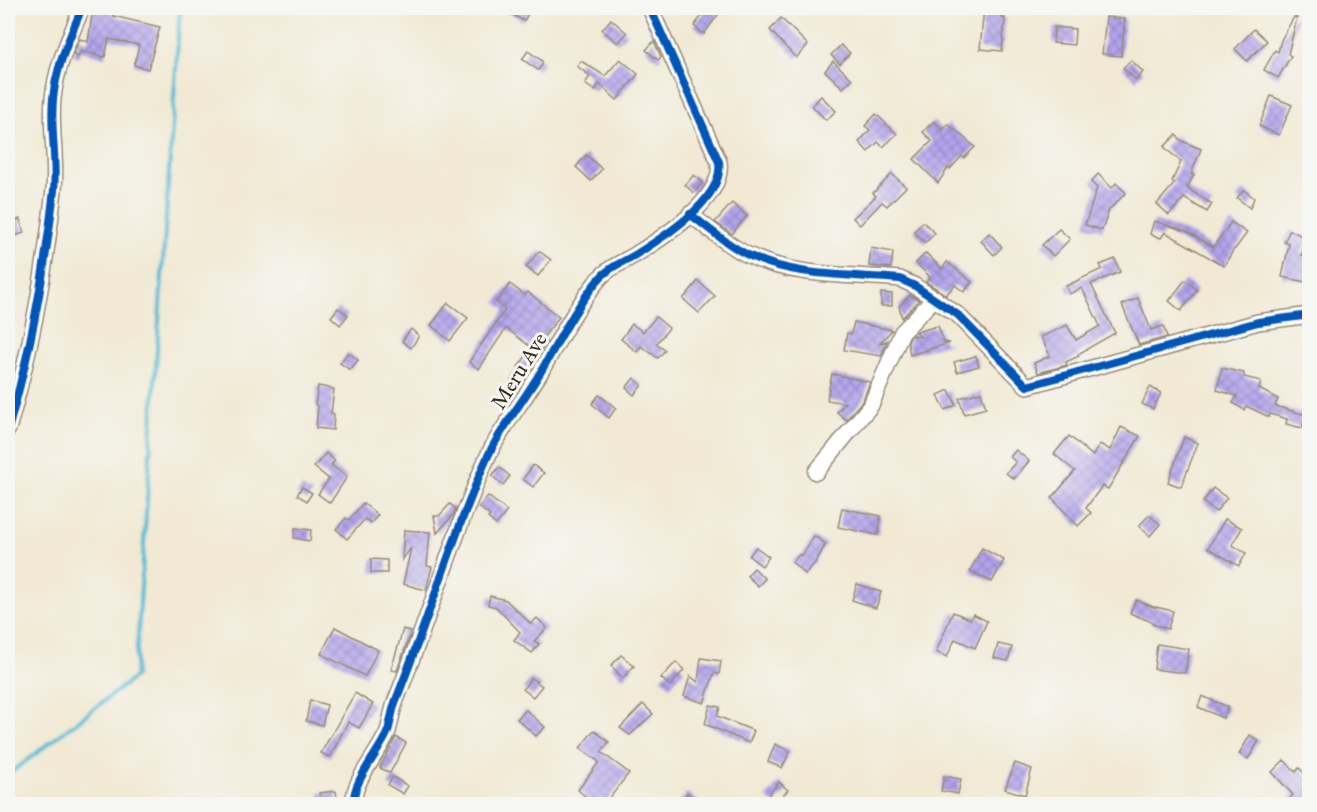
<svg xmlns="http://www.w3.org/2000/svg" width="1317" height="812" font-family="'IM FELL Great Primer',serif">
<defs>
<pattern id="building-cross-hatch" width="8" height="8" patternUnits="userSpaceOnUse" patternTransform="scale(1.5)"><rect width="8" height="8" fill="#b2a4ed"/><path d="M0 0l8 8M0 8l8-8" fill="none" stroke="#9286bf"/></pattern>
</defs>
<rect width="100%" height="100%" fill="#f6f6f2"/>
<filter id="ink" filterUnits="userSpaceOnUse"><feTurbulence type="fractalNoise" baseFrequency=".0167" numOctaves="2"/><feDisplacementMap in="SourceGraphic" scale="12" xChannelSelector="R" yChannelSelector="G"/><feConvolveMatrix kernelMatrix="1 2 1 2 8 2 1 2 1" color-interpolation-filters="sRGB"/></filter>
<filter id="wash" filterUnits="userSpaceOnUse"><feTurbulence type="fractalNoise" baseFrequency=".008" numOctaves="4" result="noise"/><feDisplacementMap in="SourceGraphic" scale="24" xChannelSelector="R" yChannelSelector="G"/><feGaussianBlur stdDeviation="1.35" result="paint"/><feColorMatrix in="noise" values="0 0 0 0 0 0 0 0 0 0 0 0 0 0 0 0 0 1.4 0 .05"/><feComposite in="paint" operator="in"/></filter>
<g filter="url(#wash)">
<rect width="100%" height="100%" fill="#f1e9d4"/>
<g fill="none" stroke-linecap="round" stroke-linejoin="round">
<polyline stroke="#56bad4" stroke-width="4" points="8,775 135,677 180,8"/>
</g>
<g id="blocks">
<g fill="url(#building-cross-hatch)">
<polygon points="500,8 531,8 524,21"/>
<polygon points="708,8 714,8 720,12 704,34 694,26"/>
<polygon points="984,8 1002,8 1001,18 1005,18 1002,51 980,49"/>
<polygon points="93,9 114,13 113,16 160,27 148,69 134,65 139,45 109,39 105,57 81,51 78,57 73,55 80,39 88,42"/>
<polygon points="1106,17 1125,19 1121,56 1102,54"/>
<polygon points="1294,17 1297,18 1288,54 1291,56 1278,78 1264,70 1275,50 1278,52 1281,40"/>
<polygon points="781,18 808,45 796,58 770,30"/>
<polygon points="611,19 627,33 618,43 602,30"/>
<polygon points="1054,27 1075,29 1074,45 1053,43"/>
<polygon points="1254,29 1267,41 1247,61 1235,49"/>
<polygon points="654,41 661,57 658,60 646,50"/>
<polygon points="841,45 850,53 840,64 831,55"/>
<polygon points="528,51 542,61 542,65 538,70 522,59"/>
<polygon points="620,59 638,74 617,100 599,84 595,91 585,84 590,76 577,66 581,61 605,76"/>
<polygon points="1131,60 1143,72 1136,80 1123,68"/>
<polygon points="833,61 852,79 843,88 825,71"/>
<polygon points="821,96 836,111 826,120 812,106"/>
<polygon points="1271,96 1292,105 1279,135 1259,126"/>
<polygon points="876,114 897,134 883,147 878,142 868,152 859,142 870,130 865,126"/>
<polygon points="934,121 943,130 948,124 975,147 964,158 962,156 950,169 948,168 938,183 914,159 932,141 923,132"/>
<polygon points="1176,135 1182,141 1201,149 1191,174 1194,175 1187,188 1212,204 1207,212 1184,198 1169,215 1157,204 1175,183 1172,181 1181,162 1164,147"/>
<polygon points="586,155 602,169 591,181 576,167"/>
<polygon points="892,174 906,187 887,206 882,202 860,225 853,218 876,196 873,193"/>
<polygon points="1098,174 1112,188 1116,183 1126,193 1109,210 1102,230 1085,225 1097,188 1091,182"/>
<polygon points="694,175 703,182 694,193 685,185"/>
<polygon points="1244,190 1254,198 1250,208 1237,198"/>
<polygon points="732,203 747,216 732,234 715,222"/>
<polygon points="20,219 24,233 8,238 8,223"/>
<polygon points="1154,221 1186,231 1213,247 1231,222 1247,233 1235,249 1234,249 1224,266 1165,232 1161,238 1150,234"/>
<polygon points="923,222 935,233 925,243 914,231"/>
<polygon points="1059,229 1070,239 1053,256 1042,245"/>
<polygon points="1290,230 1308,239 1301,255 1310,257 1306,282 1282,277 1289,244 1284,242"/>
<polygon points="989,233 1002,247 994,255 981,241"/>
<polygon points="871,248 893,252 891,268 869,266"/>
<polygon points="539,251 551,260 538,276 526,267"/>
<polygon points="926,253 942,269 947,262 972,282 964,292 955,285 946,295 926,282 930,277 916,263"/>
<polygon points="1115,259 1120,272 1091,284 1115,333 1078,354 1079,356 1066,362 1067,365 1038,373 1034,363 1050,356 1041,337 1067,325 1076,340 1100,326 1082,288 1069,294 1066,286 1102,269 1100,265"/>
<polygon points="1185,280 1197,290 1181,311 1169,301"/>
<polygon points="698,281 715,296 699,313 683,299"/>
<polygon points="510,284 525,295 528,292 559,317 542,339 546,342 519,387 511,380 520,369 518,367 532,348 506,328 479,369 469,362 505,310 496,302"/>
<polygon points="881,293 892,294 892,306 881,306"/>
<polygon points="910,295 919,300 902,318 899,306"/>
<polygon points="1138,298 1151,330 1163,326 1167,337 1139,345 1122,305"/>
<polygon points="448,303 468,318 450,341 431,325"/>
<polygon points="338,308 348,315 340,325 331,317"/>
<polygon points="656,317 669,328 656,344 665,350 658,358 641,346 637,352 621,339 632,324 643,332"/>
<polygon points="854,322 892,330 879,344 887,341 881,356 844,350 847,333 851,334"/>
<polygon points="938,326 944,342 950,343 910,355 908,343 910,337 913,335 921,337 916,332"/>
<polygon points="411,329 419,336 411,348 402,341"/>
<polygon points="348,352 358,360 350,370 340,363"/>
<polygon points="976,356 979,366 957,372 954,362"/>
<polygon points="1222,368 1244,373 1244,377 1261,381 1259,389 1278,399 1275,406 1306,415 1302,428 1286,424 1287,419 1270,414 1269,417 1246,406 1244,410 1233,403 1237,396 1217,390"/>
<polygon points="832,374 870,382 863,400 846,420 837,412 845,403 827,400"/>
<polygon points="634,378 642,385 634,395 626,388"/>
<polygon points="318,386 334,389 331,414 334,414 333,430 316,428 318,406 315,405"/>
<polygon points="1150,387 1161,393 1153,409 1142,404"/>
<polygon points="949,390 956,405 945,410 938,395"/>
<polygon points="981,392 986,408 964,414 959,398"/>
<polygon points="599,395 616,408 609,418 592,404"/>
<polygon points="1121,427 1140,436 1108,489 1102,486 1086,508 1091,513 1078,526 1052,498 1075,471 1054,454 1069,436 1093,456 1100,444 1110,450"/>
<polygon points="1184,437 1198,443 1181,487 1168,482"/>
<polygon points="1016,450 1029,461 1014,479 1006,473 1016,462 1010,457"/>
<polygon points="326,453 335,461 331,465 347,477 330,503 318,494 329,479 314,467"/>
<polygon points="533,465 544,473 533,487 523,479"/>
<polygon points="499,467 510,476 503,485 492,476"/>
<polygon points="302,487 312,493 307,501 297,495"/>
<polygon points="1213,488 1227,498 1216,512 1203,502"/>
<polygon points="488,496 507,511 496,525 488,518 490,516 479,507"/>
<polygon points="363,503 378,515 371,523 365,519 347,539 336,529 346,518 349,520"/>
<polygon points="450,504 456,509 454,514 437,533 434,516 439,516"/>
<polygon points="842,508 881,516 878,535 838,527"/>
<polygon points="1149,515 1160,524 1150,536 1139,526"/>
<polygon points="1225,519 1242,528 1232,545 1246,553 1239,566 1208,548"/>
<polygon points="295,528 311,530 310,541 294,538"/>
<polygon points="404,530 430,532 427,566 432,567 426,590 403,584 411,548 402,560"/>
<polygon points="814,536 826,544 815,563 805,574 792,562 800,554 802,556"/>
<polygon points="756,547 769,557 762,566 749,556"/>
<polygon points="982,548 1004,560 992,582 970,571"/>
<polygon points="371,559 387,560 387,573 371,573"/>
<polygon points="754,568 765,579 758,586 747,576"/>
<polygon points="857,584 881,592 876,608 852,600"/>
<polygon points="490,596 506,600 531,624 537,618 547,628 534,641 539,644 532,653 514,640 520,632 496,607 488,605"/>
<polygon points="1136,600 1156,608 1156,607 1173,611 1168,629 1152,624 1152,622 1130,613"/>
<polygon points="953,612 970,619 973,614 987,621 975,648 955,639 947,657 936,652"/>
<polygon points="335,627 378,650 365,676 321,654"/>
<polygon points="403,629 411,632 397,671 391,670"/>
<polygon points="998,644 1012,647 1008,661 994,658"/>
<polygon points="1157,644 1189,649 1185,673 1154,669"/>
<polygon points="621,655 634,666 623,678 611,666"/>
<polygon points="701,658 721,661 719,674 714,673 704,703 684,696 690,676 698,682"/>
<polygon points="676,662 684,670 670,686 661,678"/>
<polygon points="531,678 542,686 533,697 523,689"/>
<polygon points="355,693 373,704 359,728 348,722 330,757 321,753"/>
<polygon points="1202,696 1228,707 1223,718 1198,707"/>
<polygon points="310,700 327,705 322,725 306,721"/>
<polygon points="643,704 653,714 630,735 620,728"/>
<polygon points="710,705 720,707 717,716 754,731 749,743 705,724"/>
<polygon points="526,710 545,727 536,736 517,719"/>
<polygon points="594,730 609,742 601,752 629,773 605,804 579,804 585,796 578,790 599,762 580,748"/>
<polygon points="1250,735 1259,741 1248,759 1239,754"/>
<polygon points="396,737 406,743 390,773 380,768"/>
<polygon points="775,744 790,751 782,768 768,762"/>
<polygon points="1284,760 1296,772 1299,768 1310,779 1310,804 1285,804 1293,795 1272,772"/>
<polygon points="1015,763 1032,769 1025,795 1005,789"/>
<polygon points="944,776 961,779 958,794 941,791"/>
<polygon points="393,777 408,786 403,794 388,785"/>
<polygon points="779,782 788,790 774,804 766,798"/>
<polygon points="336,791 338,804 321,804 319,793"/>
<polygon points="687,793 702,804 678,804"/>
</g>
</g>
</g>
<g filter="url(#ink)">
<use href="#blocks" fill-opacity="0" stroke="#968a79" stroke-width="1.5"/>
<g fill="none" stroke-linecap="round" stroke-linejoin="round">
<defs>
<g id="street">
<path d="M690,214C708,228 726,244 746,254C793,278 850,274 900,279L915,286L958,315L1027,386L1258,322L1310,315"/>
<path d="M8,429C31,351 45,271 54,190C57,160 50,129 53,99C56,66 70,37 82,8"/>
<polyline points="816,472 871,405 902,332 935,298"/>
<path d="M354,804C351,782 380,752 388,731C391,721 392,710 396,700C420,640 440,578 463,517C473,493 481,468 493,446C507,421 525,398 540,373C558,342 575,308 598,280C608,268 621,263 635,255C662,238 725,199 719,162L650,8"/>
</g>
</defs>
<use href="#street" stroke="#968a79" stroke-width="18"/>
<use href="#street" stroke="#fff" stroke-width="15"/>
<defs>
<g id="cycleway">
<path d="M690,214C708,228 726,244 746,254C793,278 850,274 900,279L915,286L958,315L1027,386L1258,322L1310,315"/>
<path d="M8,429C31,351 45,271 54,190C57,160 50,129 53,99C56,66 70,37 82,8"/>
<path d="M354,804C351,782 380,752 388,731C391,721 392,710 396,700C420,640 440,578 463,517C473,493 481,468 493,446C507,421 525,398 540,373C558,342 575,308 598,280C608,268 621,263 635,255C662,238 725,199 719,162L650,8"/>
</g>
</defs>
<use href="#cycleway" stroke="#f6f6f2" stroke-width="11"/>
<use href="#cycleway" stroke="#0057b8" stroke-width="8"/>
</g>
</g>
<g text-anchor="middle" stroke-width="6" stroke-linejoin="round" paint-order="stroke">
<g font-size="21" fill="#3b2a1e" stroke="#f6f6f2">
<text transform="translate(519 371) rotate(-58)" y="7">Meru Ave</text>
</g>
</g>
<rect width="1317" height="812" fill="none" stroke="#f6f6f2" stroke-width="30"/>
</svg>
